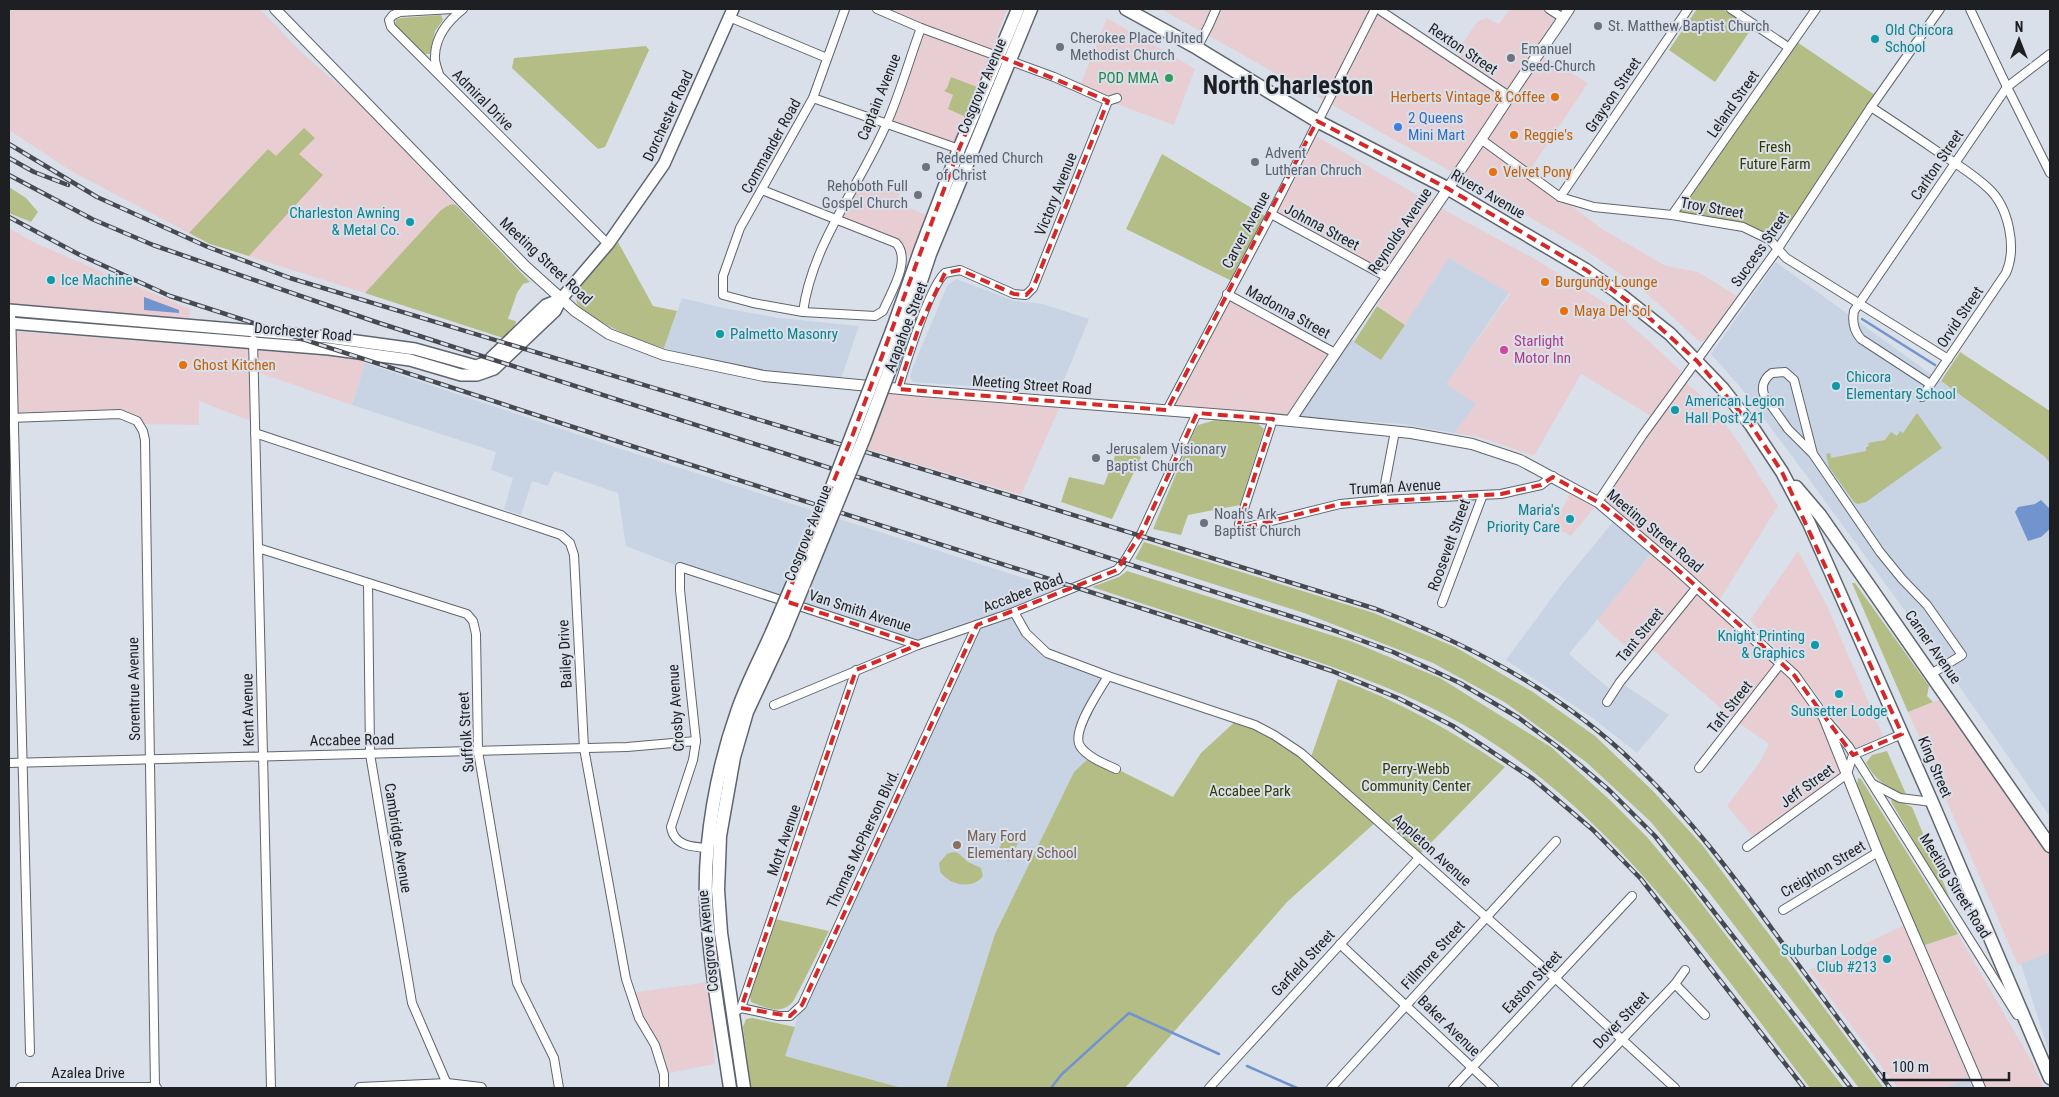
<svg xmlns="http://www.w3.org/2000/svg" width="2059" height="1097" font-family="'Roboto Condensed',sans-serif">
<rect width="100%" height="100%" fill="#d9e0ea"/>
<g fill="#e8ced3">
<polygon points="9,9 260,9 301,52 362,105 457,206 453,204 440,211 365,293 210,244 71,171 9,130"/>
<polygon points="877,9 1007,9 955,146 886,125 921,29"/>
<polygon points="1161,9 1378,9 1452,58 1478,21 1487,18 1499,24 1510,9 1569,9 1538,54 1588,83 1528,173 1602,229 1666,266 1698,272 1740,298 1707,339 1700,342 1644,291 1587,251 1466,180"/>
<polygon points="1107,18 1195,69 1174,125 1108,101 1079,88"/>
<polygon points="1311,133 1424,199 1533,258 1605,303 1650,342 1681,371 1678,378 1651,416 1581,374 1534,456 1479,437 1454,433 1476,404 1445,385 1510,294 1449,258 1405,325 1377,305 1419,242 1414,239 1387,277 1271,214"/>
<polygon points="859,177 900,194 897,203 929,216 914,257 902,253 900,247 836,221"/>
<polygon points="9,228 35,243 190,309 189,320 9,304"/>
<polygon points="1227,294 1335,353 1290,421 1167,410"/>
<polygon points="9,331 91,337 366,359 352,405 254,371 255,420 245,419 199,401 199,425 138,424 130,417 9,418"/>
<polygon points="1685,382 1709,402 1739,443 1778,506 1717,604 1794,675 1824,717 1847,774 1756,840 1727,806 1760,762 1769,744 1736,721 1649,647 1640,658 1617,639 1596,619 1655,550 1599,502 1571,536 1553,526 1573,488 1599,501"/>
<polygon points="891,388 1062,402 1021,495 867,449"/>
<polygon points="1798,551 1828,608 1883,736 1856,748 1808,683 1750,620"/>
<polygon points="1939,700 2050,854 2050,952 2021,964 2018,965 1908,712"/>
<polygon points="1909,923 1920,947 1958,934 2035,1067 2044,1088 1980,1088 1974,1075 1945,1088 1898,1088 1809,970"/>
<polygon points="708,982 714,1027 713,1043 715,1064 664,1074 630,993"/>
</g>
<g fill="#c8d3e4">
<polygon points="1449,258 1509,293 1446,384 1476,404 1454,433 1403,424 1293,416 1347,336 1382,359"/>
<polygon points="1776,262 2044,456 2050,463 2050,817 1941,660 1809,479 1741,388 1711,354"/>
<polygon points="956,279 1015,301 1043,304 1089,319 1059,392 913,382 910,377 913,367 947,286"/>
<polygon points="682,298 723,308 779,318 859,326 841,379 784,374 718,363 664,348"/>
<polygon points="365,363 621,449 1064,591 1014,612 1047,654 1105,675 1079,739 1091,756 1074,772 995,934 946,1088 902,1088 784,1056 802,1005 977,625 918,645 680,567 626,546 618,493 554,471 548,486 532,481 521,515 504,509 513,478 491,470 496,452 352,405"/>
<polygon points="1617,517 1655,549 1569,654 1613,692 1620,682 1669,715 1637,753 1594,719 1506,660 1562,584"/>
<polygon points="2050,952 2050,1056 2021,964"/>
<polygon points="1974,1075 1980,1088 1945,1088"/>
</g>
<g fill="#b4bd86">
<polygon points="1697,9 1723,9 1752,28 1715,82 1669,50"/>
<polygon points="441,15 443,20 435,31 430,54 424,54 395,25 396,19 401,18"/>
<polygon points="1794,40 1878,97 1801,212 1775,234 1737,225 1673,215"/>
<polygon points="646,46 649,50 605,147 598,149 512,68 514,58"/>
<polygon points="951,77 977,87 966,117 948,109 953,95 944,91 947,88"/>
<polygon points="304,128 315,138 299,154 323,175 249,256 210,244 189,233 268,149 276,156"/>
<polygon points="1162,154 1268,218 1234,282 1126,229"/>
<polygon points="9,187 26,198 38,212 31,222 9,213"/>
<path d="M453,204L457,206L530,282L523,284L517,293L508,319L516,321C515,329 509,333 503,338L365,293L440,211L447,206Z"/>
<path d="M618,242L653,306L677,311L664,348C638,340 613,330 590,315C586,312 580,309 578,305C575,300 576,293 579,287Z"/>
<polygon points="1377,306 1405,325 1381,360 1354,342"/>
<polygon points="1960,352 2050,411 2050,463 2044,456 1941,381"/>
<polygon points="1917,413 1942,448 1866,502 1858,504 1854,502 1829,467 1826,454 1830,453 1831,458 1866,451 1866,447 1869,446 1868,443 1885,440 1891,432 1897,436 1900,431 1903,433"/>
<polygon points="1216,420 1257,423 1264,429 1240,505 1188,515 1181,535 1153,529 1194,431 1198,425"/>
<polygon points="1119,445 1141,457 1112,519 1061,502 1069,477 1104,485"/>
<polygon points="1144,542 1374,613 1455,647 1533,692 1595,736 1652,790 1703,846 1884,1088 1859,1088 1708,891 1650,821 1586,762 1506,703 1433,663 1304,613 1135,559"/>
<path d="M1127,571L1353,642L1440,678L1551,747L1611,801L1647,837L1688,886L1844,1088H1810C1708,955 1611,809 1462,724C1402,690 1337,668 1273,647C1213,627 1153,607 1092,587L1119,577Z"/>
<polygon points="1852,583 1855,583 1929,686 1927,696 1933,702 1908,712"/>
<path d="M1338,679C1399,701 1451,730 1505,767L1418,856L1377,821L1287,902L1125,1088H946L995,934L1074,772L1091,756L1173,797L1201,753L1238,719L1255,725L1310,760Z"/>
<path d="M1887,751L1906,794L1905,795C1888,790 1874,778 1866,763L1872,755Z"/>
<polygon points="1858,778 1861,779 1874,800 1958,934 1922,946 1861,798 1857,784"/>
<polygon points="1894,799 1912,807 1951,901 1937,881 1892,803 1891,800"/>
<polygon points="1005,835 1019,841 1009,861 997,854"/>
<path d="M953,852L958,853L968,862L981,868L983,876C974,889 953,886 943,875C939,872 940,867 939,863L947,854Z"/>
<path d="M775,919L829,931L794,1000C783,1016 766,1008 751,1002L750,996Z"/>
<polygon points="752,1018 795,1027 785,1056 902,1088 751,1088 743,1027 746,1019"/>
</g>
<g fill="#7294ce">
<polygon points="144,297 179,310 179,313 144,310"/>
<polygon points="2041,500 2050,509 2050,529 2041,537 2028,541 2015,512 2018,507 2035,504"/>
</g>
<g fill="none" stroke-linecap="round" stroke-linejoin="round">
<g stroke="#7294ce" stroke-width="2.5">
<polyline points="1862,319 1935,365"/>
<polyline points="1247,1066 1297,1088"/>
<polyline points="1051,1088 1061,1075 1129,1013 1219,1054"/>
</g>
<defs>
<g id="minor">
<polyline points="453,9 400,12 393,15 389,20 391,27 608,244"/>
<polyline points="877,9 921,28 1054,77 1108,101 1117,98"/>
<polyline points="1378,9 1509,96"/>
<polyline points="1549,9 1563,18"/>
<polyline points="1731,9 1788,47"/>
<polyline points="1970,9 2007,87 2050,173"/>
<polyline points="729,17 827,58"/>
<polyline points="1197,48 1209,25 1216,9"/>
<path d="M439,74C437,68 434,61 435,55C436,35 449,20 463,9"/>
<polyline points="813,98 959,149"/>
<path d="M1871,107C1894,122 1918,138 1941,154C1957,164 1974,175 1988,188C2009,207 2017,248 2006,273L1922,397"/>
<polyline points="1482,140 1560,197 1594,207 1672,215 1743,227 1770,240 1786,258 1948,359"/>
<path d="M762,190L896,243C912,260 891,292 883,311L875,316L803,312L753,303L723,295V276L740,228L813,98L845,9"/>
<polyline points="1560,197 1688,9"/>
<polyline points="1271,214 1387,277"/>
<polyline points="1672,215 1816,9"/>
<polyline points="1227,294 1335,353"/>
<polyline points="11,310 30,1052"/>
<path d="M803,312C812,244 859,187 886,125C900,94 909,60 921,28"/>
<polyline points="253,340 271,1088"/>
<path d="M1930,384L1861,339C1853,330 1852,321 1854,311L2007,87L2050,54"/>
<path d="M898,389C905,366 929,287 945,273L960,270L1014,294L1026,295L1033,288L1108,101"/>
<polyline points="1167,410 1271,214 1375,9"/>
<polyline points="9,418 120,414 137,421 143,431 145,440 155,1088"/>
<polyline points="1273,419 1239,524 1243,528 1340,504 1382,500 1501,494 1541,485 1553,476"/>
<polyline points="255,433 561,535 570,543 574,555 584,748 626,979 639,1018 655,1045 664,1074 664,1088"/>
<path d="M1813,454L1794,380L1785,372L1772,373C1763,379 1760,389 1766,398L1788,429L1813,454L1880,552L1902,579L1927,605L1962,655L1931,674"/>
<polyline points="1382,500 1395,431"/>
<polyline points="1598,502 1642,436 1777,250 1871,107 1940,9"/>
<polyline points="258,548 467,614 473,621 476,634 478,751 517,983 554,1058 559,1088"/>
<polyline points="368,583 370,754 412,1003 447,1084 446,1086"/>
<polyline points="1442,603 1482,497"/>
<polyline points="1014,612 1026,633 1047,653 1108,676 1255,725 1274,735 1301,753 1555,978 1675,1088"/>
<path d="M1108,676C1100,690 1071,731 1080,746C1087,757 1105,764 1116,769"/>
<polyline points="1607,702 1620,682 1697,587"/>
<polyline points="774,705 918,645 1014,612 1117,570 1124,562 1142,532 1197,413"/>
<polyline points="1828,722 1849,747 2017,1015"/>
<polyline points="9,763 627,747 696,741"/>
<polyline points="1699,768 1781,663"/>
<polyline points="1873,784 1900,798 1932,802"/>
<polyline points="1747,847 1847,774 1853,755 1902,734"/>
<path d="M708,848C692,847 674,846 671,827L693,760L696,741L680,590V567L918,645"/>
<polyline points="1783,910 1878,852"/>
<polyline points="1340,944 1494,1088"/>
<polyline points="1675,984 1705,1015"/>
<polyline points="741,1008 778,1016 790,1016 802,1005 977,625"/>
<polyline points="738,1010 741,1008 856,670"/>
<polyline points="1209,1088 1419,858"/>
<polyline points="1331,1088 1556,841"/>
<polyline points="1453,1088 1632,896"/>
<polyline points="1576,1088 1675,984 1685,970"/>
</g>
<g id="tertiary">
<polyline points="275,9 525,266 575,311 609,334 664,355 764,376 922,391 1251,417 1411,433 1472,444 1520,460 1598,502 1676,568 1794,675 1824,717 1878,852 1980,1088"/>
<path d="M1290,421C1362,312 1438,206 1509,97C1528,67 1550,39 1569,9"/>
<polyline points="21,1088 156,1088"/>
<polyline points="360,1088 447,1084 481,1088"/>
</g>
<g id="secondary">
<polyline points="9,310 327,337 415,349 476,366 487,362 546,305 561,299"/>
<polyline points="9,323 329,349 410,360 461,375 477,375 494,369 555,311 561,299 608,244 664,164 733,9"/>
</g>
<g id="primary">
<polyline points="1126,9 1197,48 1317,121 1447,188 1586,270 1617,292 1670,334 1723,389 1751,425 1782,472 1809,523 1932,802 2050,1078"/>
<polyline points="893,328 920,251 959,149 1018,9"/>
<polyline points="904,332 930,254 1031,9"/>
<polyline points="1796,487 1820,515 2050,846"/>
<path d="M730,1088C721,1026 709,963 706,899C704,840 717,768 737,712C746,685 760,659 772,632"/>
<polyline points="744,1088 721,933 718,890 720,836 734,757 747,712 783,635"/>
</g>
</defs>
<use href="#minor" stroke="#5f656e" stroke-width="10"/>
<use href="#tertiary" stroke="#5f656e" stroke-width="12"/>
<use href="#secondary" stroke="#5f656e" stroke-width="14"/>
<use href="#primary" stroke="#5f656e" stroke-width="15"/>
<use href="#minor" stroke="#fff" stroke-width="8"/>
<use href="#tertiary" stroke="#fff" stroke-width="10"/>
<use href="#secondary" stroke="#fff" stroke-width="11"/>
<use href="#primary" stroke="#fff" stroke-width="12"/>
<defs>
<g id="rail">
<path d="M9,144L97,197L208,247L290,278L1028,501L1376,609C1472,645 1566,695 1639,768C1691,819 1735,878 1778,937C1815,987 1852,1038 1890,1088"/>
<polyline points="9,158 34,172 68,185"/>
<polyline points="9,175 92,219 153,245 376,322 1330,629 1393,652 1460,683 1519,718 1562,750 1609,790 1655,836 1851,1088"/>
<polyline points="9,217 80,255 170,296 647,451 1194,625 1332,671 1398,698 1453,726 1533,779 1593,830 1641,879 1804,1088"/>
</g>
</defs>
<use href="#rail" stroke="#46494f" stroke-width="4.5"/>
<use href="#rail" stroke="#d9e0ea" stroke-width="2.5" stroke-dasharray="8" stroke-linecap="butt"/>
<defs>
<g id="primary-bridge">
<polyline points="772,632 813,536 893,328"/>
<polyline points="783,635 864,438 904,332"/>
</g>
</defs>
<use href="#primary-bridge" stroke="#5f656e" stroke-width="15" stroke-linecap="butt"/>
<use href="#primary-bridge" stroke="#fff" stroke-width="12"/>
</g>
<path fill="none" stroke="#d62828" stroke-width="4" stroke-dasharray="10 6" stroke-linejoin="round" d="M999,56L1108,101L1033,288L1026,295L1014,294L960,270L945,273L919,327L898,389L1167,410L1317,121L1447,188L1586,270L1645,314L1697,361L1751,425L1782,472L1902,734L1853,755L1794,675L1751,635L1623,521L1598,502L1553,477L1541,485L1501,494L1340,504L1243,528L1239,524L1273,419L1197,413L1142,532L1117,570L977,625L802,1005L790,1016L741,1008L856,670L918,645L785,601L853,434L959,149Z"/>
<g fill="#6b7280" stroke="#d9e0ea" stroke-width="2">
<circle cx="1598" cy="26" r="5"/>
<circle cx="1060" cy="47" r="5"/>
<circle cx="1511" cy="58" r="5"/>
<circle cx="1255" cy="162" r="5"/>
<circle cx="926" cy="167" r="5"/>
<circle cx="918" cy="195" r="5"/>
<circle cx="1096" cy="458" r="5"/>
<circle cx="1204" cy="523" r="5"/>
</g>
<g fill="#0f9aa8" stroke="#d9e0ea" stroke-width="2">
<circle cx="1875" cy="39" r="5"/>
<circle cx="410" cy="222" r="5"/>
<circle cx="51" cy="280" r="5"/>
<circle cx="720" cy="334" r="5"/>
<circle cx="1836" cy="386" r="5"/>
<circle cx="1675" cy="410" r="5"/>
<circle cx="1570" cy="519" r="5"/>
<circle cx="1815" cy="645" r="5"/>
<circle cx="1839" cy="694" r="5"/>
<circle cx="1887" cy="959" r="5"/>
</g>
<circle fill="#2e9e5b" stroke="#d9e0ea" stroke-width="2" cx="1169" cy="78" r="5"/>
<g fill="#e8710a" stroke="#d9e0ea" stroke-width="2">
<circle cx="1555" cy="97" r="5"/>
<circle cx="1514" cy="135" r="5"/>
<circle cx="1493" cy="172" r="5"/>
<circle cx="1545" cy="282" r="5"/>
<circle cx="1564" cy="311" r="5"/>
<circle cx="183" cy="365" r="5"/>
</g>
<circle fill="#3f7fe0" stroke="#d9e0ea" stroke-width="2" cx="1398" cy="127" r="5"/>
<circle fill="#d1479c" stroke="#d9e0ea" stroke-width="2" cx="1504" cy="350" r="5"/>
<circle fill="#8d6e63" stroke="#d9e0ea" stroke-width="2" cx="957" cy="845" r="5"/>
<g text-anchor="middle" stroke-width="4" stroke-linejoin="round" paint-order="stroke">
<g font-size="15" fill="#5b616d" stroke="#d9e0ea" text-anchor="start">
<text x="1608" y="31">St. Matthew Baptist Church</text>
<text x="1070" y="43">Cherokee Place United<tspan x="1070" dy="17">Methodist Church</tspan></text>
<text x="1521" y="54">Emanuel<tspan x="1521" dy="17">Seed-Church</tspan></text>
<text x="1265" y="158">Advent<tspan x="1265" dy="17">Lutheran Chruch</tspan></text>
<text x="936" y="163">Redeemed Church<tspan x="936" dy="17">of Christ</tspan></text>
<text x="908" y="191" text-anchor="end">Rehoboth Full<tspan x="908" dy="17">Gospel Church</tspan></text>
<text x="1106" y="454">Jerusalem Visionary<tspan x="1106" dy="17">Baptist Church</tspan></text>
<text x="1214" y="519">Noah's Ark<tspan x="1214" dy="17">Baptist Church</tspan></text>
</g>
<g font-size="15" fill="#0d838f" stroke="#d9e0ea" text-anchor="start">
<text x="1885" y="35">Old Chicora<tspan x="1885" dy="17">School</tspan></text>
<text x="400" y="218" text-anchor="end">Charleston Awning<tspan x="400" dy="17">&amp; Metal Co.</tspan></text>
<text x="61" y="285">Ice Machine</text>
<text x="730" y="339">Palmetto Masonry</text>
<text x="1846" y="382">Chicora<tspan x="1846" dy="17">Elementary School</tspan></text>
<text x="1685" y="406">American Legion<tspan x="1685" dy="17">Hall Post 241</tspan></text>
<text x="1560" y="515" text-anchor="end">Maria's<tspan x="1560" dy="17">Priority Care</tspan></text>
<text x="1805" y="641" text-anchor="end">Knight Printing<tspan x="1805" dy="17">&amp; Graphics</tspan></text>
<text x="1839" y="716" text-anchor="middle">Sunsetter Lodge</text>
<text x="1877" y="955" text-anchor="end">Suburban Lodge<tspan x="1877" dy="17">Club #213</tspan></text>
</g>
<g font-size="15" fill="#1d1f23" stroke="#d9e0ea">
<text transform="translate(1463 49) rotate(34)" y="5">Rexton Street</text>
<text transform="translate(982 86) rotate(-67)" y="5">Cosgrove Avenue</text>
<text transform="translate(1613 95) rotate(-56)" y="5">Grayson Street</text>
<text transform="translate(879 97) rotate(-68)" y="5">Captain Avenue</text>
<text transform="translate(483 100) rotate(45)" y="5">Admiral Drive</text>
<text transform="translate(1733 104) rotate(-55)" y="5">Leland Street</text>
<text transform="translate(668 116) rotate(-65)" y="5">Dorchester Road</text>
<text transform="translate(771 146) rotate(-61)" y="5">Commander Road</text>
<text transform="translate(1937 165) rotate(-56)" y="5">Carlton Street</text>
<text transform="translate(1056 194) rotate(-68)" y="5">Victory Avenue</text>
<text transform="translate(1488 194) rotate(30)" y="5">Rivers Avenue</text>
<text transform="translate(1712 208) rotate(10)" y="5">Troy Street</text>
<text transform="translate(1322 227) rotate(28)" y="5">Johnna Street</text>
<text transform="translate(1246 230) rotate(-62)" y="5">Carver Avenue</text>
<text transform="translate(1400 231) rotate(-56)" y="5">Reynolds Avenue</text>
<text transform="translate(1760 249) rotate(-55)" y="5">Success Street</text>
<text transform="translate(546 261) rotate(43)" y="5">Meeting Street Road</text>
<text transform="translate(1288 312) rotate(29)" y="5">Madonna Street</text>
<text transform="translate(1960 317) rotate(-56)" y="5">Orvid Street</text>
<text transform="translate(906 327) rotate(-69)" y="5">Arapahoe Street</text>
<text transform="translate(303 332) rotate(5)" y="5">Dorchester Road</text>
<text transform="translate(1032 385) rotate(4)" y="5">Meeting Street Road</text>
<text transform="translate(1395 487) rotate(-3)" y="5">Truman Avenue</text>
<text transform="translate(1655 531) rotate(40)" y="5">Meeting Street Road</text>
<text transform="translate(808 533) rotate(-68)" y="5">Cosgrove Avenue</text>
<text transform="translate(1449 545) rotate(-70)" y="5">Roosevelt Street</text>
<text transform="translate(1023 593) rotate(-21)" y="5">Accabee Road</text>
<text transform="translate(860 611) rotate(18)" y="5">Van Smith Avenue</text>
<text transform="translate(1640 635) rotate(-51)" y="5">Tant Street</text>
<text transform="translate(1933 647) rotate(55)" y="5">Carner Avenue</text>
<text transform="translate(565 654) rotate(-93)" y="5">Bailey Drive</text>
<text transform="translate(134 689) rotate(-91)" y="5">Sorentrue Avenue</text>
<text transform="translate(1730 707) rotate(-52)" y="5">Taft Street</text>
<text transform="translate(676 708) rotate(-94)" y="5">Crosby Avenue</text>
<text transform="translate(248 710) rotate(-91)" y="5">Kent Avenue</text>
<text transform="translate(466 732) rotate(-94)" y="5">Suffolk Street</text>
<text transform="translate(352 740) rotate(-1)" y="5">Accabee Road</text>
<text transform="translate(1935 767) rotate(67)" y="5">King Street</text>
<text transform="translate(1807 786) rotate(-36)" y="5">Jeff Street</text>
<text transform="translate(398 838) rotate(81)" y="5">Cambridge Avenue</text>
<text transform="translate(863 839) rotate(-65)" y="5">Thomas McPherson Blvd.</text>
<text transform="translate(784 840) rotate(-71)" y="5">Mott Avenue</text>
<text transform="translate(1432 850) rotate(42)" y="5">Appleton Avenue</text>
<text transform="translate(1823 869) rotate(-31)" y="5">Creighton Street</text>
<text transform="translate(1955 886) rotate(58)" y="5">Meeting Street Road</text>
<text transform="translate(708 941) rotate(-96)" y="5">Cosgrove Avenue</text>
<text transform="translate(1433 955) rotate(-48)" y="5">Fillmore Street</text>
<text transform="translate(1303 963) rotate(-47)" y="5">Garfield Street</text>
<text transform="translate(1532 982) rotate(-47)" y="5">Easton Street</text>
<text transform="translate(1621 1020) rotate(-46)" y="5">Dover Street</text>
<text transform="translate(1449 1026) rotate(44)" y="5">Baker Avenue</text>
<text x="88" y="1078">Azalea Drive</text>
</g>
<g font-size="15" fill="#27864d" stroke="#d9e0ea" text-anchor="end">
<text x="1159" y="83">POD MMA</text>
</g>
<g font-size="15" fill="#c56008" stroke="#d9e0ea" text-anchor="start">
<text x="1545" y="102" text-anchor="end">Herberts Vintage &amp; Coffee</text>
<text x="1524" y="140">Reggie's</text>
<text x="1503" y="177">Velvet Pony</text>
<text x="1555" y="287">Burgundy Lounge</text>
<text x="1574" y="316">Maya Del Sol</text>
<text x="193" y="370">Ghost Kitchen</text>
</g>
<g font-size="15" fill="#366cbe" stroke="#d9e0ea" text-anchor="start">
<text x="1408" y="123">2 Queens<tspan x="1408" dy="17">Mini Mart</tspan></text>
</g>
<g font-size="15" fill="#333900" stroke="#d9e0ea">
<text x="1775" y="152">Fresh<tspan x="1775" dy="17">Future Farm</tspan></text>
<text x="1416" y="774">Perry-Webb<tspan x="1416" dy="17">Community Center</tspan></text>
<text x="1250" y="796">Accabee Park</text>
</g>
<g font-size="15" fill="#b23c85" stroke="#d9e0ea" text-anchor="start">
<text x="1514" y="346">Starlight<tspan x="1514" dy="17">Motor Inn</tspan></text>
</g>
<g font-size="15" fill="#785e54" stroke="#d9e0ea" text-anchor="start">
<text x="967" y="841">Mary Ford<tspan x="967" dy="17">Elementary School</tspan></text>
</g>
<g font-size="25" font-weight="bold" fill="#1d1f23" stroke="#d9e0ea">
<text x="1288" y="94">North Charleston</text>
</g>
</g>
<rect width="2059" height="1097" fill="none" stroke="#1d1f23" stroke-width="20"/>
<g transform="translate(2019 40)" stroke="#d9e0ea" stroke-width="4" paint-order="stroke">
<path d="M0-4L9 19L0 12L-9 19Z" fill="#1d1f23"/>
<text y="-8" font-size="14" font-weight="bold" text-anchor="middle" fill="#1d1f23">N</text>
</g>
<path d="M1884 1072v8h125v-8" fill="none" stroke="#1d1f23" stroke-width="2.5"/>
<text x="1892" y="1072" font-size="15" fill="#1d1f23" stroke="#d9e0ea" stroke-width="4" paint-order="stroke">100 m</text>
</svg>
